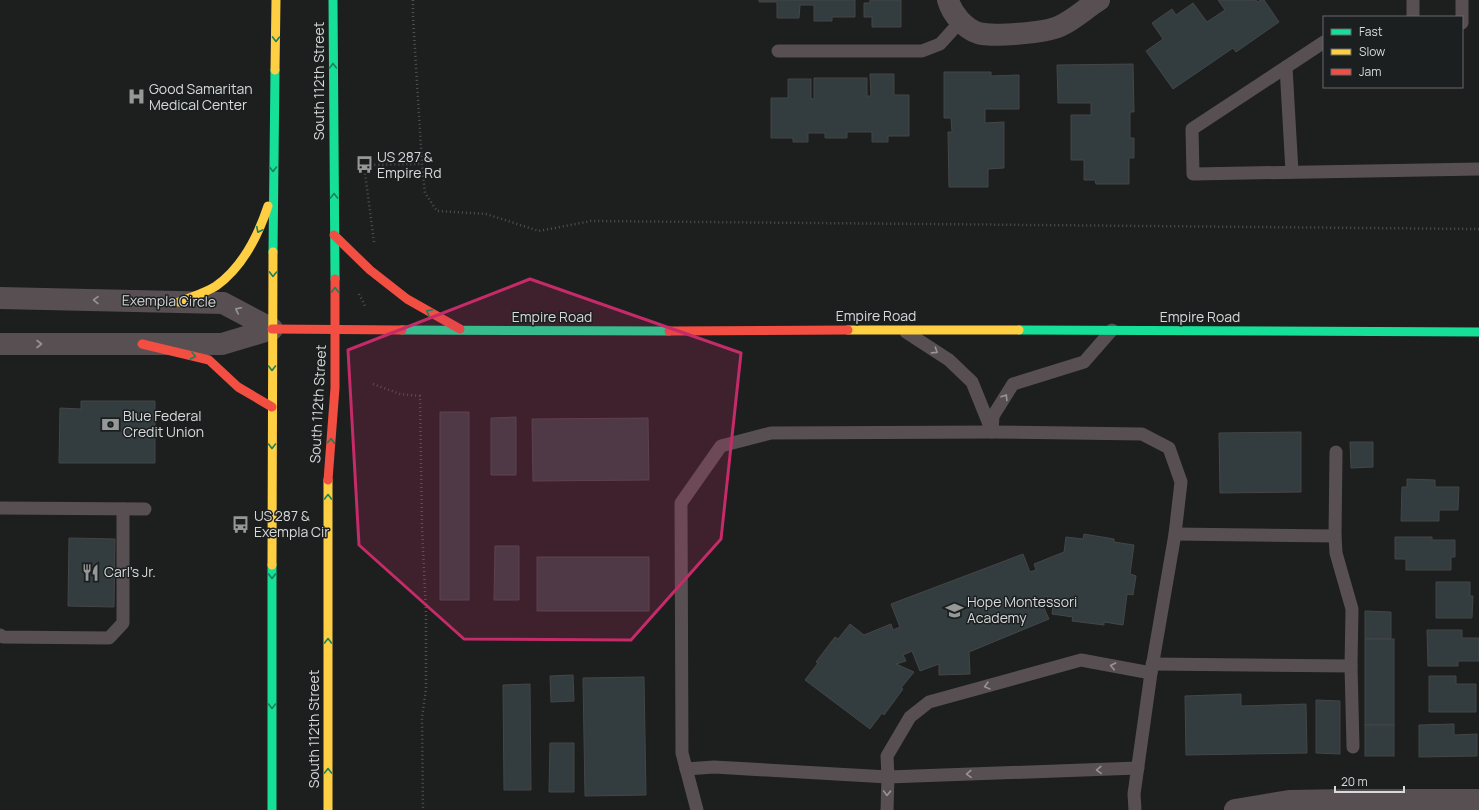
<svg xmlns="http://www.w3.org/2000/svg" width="1479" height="810" font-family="Manrope,sans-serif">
<rect width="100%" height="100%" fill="#1d1e1e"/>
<g fill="#333d3f" stroke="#454646">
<polygon points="759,0 855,0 855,17 832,17 832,21 814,21 814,5 800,5 799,18 777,18 777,2 759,2"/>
<polygon points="870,0 901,0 901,27 872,27 872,17 864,17 864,3 870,3"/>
<polygon points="1218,0 1256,0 1257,2 1261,0 1264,0 1279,22 1236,52 1233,48 1173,89 1146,51 1163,39 1152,23 1172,9 1176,15 1193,3 1207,22 1225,10"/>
<polygon points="1133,64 1134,112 1130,112 1130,138 1134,138 1134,158 1129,158 1129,184 1096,184 1095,180 1084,180 1084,160 1071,160 1071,115 1091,115 1091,103 1058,103 1057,65"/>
<polygon points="944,72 991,72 991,76 1019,75 1019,109 985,109 985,123 1004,122 1004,168 988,169 988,187 949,187 948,132 952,132 951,118 944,118"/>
<polygon points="870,74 894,74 894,95 909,95 909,136 888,136 888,142 872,142 872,132 847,132 847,138 825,138 825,133 808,133 808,142 793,142 793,138 771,138 771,98 788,98 788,79 811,79 811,99 814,99 814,78 867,78 867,96 871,96"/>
<polygon points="81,401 155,401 155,463 59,463 60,408 81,409"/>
<rect x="440" y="412" width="29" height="188"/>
<polygon points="516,417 516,475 491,475 491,418"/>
<polygon points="648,418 649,480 533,481 532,419"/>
<polygon points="1301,432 1301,492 1220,493 1219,433"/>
<polygon points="1350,442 1373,442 1373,467 1351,468"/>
<polygon points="1407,479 1435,480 1435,487 1459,487 1458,510 1439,510 1439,521 1401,521 1402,487 1407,487"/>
<polygon points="1084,534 1114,539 1114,542 1134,545 1130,574 1136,576 1133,595 1127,594 1123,625 1104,622 1104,625 1072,621 1073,617 1052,614 1054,599 1049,602 1047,596 1040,599 1049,619 969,652 970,674 939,675 939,664 920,671 912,651 903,655 906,661 896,664 914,672 901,688 903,689 884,715 882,713 870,729 805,680 818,663 816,662 835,637 838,639 850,624 864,635 891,624 893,630 900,627 891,604 1023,554 1030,572 1036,570 1034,564 1064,552 1066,537 1083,539"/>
<polygon points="1395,537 1432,537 1432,540 1455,540 1455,557 1451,557 1451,570 1406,570 1406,559 1395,559"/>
<polygon points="69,538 115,539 114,607 68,606"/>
<polygon points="495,546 519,546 519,600 494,600"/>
<rect x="537" y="557" width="112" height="54"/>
<polygon points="1436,582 1470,582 1470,596 1473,596 1472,618 1436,618"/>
<polygon points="1365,611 1391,612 1391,639 1365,639"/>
<polygon points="1427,630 1462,630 1462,638 1479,638 1479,661 1458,661 1458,666 1428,666"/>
<rect x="1365" y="639" width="29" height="86"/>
<polygon points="573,675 574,701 551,702 550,676"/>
<polygon points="1429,676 1456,676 1456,684 1476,684 1476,712 1429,712"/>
<polygon points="644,677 646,795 585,796 583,678"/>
<polygon points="530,684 531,790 504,790 503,685"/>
<polygon points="1241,694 1241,706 1306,704 1307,753 1186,755 1185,696"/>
<polygon points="1316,700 1340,701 1340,754 1316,753"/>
<polygon points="1454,724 1454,735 1477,734 1477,756 1419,757 1419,725"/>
<rect x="1365" y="725" width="29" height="31"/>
<polygon points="550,743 574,743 574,792 549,792"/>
</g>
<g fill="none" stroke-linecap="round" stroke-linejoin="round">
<g stroke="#545052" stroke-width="2.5" stroke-dasharray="1 3" stroke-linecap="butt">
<polyline points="413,0 413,17 422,164 425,193 437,211 486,214 539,231 591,221 1479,229"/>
<polyline points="374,242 364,165 422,164"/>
<polyline points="359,294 365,306"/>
<polyline points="373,384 400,394 420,396 422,527 426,613 426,689 422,717 423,810"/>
</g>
<g stroke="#584f53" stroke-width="13">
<polyline points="1413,0 1413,17"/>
<polyline points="1462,0 1462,23"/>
<polyline points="1324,42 1192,129 1193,174 1479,169"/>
<polyline points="778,51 922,51 940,44 960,22"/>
<polyline points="1286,67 1292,172"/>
<polyline points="906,332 949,360 972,382 991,429"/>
<polyline points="992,432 993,416 1013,384 1084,362 1112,330"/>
<polyline points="1336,452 1335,536 1336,553 1352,609 1351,666 1353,747"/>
<polyline points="0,508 145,509"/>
<polyline points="1175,534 1335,536"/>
<polyline points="0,635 3,637 109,638 123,623 123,509"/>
<polyline points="1152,664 1351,666"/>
<polyline points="686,769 714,767 888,777 1138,768"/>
<polyline points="697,810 682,753 681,503 721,446 771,433 992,432 1142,434 1169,448 1181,482 1175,534 1151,673 1134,794 1135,810"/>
<polyline points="887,810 888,777 887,756 910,717 929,702 1081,660 1151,673"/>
</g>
<g stroke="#584f53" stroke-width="22">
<path d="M948,0C952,14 964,28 978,33C993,37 1046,33 1060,26C1074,20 1086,8 1099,0"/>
<polyline points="0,298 223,303 272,329"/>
<polyline points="0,344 222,344 272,329"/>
<polyline points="1235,810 1289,801 1348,800 1479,800"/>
</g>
<g stroke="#16e098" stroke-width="9">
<polyline points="333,0 335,279"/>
<polyline points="273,252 275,70"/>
<polyline points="402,330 669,331"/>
<polyline points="1019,330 1479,332"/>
<polyline points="272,810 272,565"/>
</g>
<g stroke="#ffcf43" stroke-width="9">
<polyline points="275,70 276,0"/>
<path d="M179,302C191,297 205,293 216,286C243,267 258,236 268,206"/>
<polyline points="848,330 1019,330"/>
<polyline points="328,480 328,810"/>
<polyline points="272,565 273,252"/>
</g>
<g stroke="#f24e42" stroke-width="9">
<polyline points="334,235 370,270 407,299 460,329"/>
<polyline points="272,329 402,330"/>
<polyline points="669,331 848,330"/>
<polyline points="142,344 209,360 238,387 272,407"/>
<polyline points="328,480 335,388 335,279"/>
</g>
</g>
<defs><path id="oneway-chevron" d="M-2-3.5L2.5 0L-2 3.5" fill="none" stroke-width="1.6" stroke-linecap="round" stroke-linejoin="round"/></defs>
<g stroke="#19805c">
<use href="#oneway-chevron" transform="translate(276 39) rotate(91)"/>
<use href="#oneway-chevron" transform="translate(333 66) rotate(-90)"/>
<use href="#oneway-chevron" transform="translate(273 169) rotate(91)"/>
<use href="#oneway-chevron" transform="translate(334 196) rotate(-90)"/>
<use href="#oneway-chevron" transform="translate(259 230) rotate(116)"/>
<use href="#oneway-chevron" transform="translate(273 274) rotate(91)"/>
<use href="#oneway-chevron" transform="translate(335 290) rotate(-91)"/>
<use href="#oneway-chevron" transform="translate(429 312) rotate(-151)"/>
<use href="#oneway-chevron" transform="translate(193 356) rotate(14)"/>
<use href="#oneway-chevron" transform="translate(272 368) rotate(90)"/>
<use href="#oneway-chevron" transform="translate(331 441) rotate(-86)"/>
<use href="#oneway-chevron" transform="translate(272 446) rotate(90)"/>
<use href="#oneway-chevron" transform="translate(328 497) rotate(-90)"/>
<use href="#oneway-chevron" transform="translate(272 576) rotate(90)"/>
<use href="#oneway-chevron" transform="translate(328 641) rotate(-90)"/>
<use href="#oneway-chevron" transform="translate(272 706) rotate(90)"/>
<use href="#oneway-chevron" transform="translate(328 771) rotate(-90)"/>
</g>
<g stroke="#989496">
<use href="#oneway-chevron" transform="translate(96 300) rotate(-179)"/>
<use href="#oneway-chevron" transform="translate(238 310) rotate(-153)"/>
<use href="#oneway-chevron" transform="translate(39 344)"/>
<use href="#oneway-chevron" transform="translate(935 351) rotate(33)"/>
<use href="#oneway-chevron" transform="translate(1005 397) rotate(-58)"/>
<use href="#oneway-chevron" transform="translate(1113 666) rotate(-169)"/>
<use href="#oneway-chevron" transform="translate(987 686) rotate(165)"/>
<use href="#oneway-chevron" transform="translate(1099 770) rotate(178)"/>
<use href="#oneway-chevron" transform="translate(969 774) rotate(178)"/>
<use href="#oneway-chevron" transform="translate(887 793) rotate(92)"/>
</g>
<path fill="#c42b68" fill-opacity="0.2" stroke="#c42b68" stroke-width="3" stroke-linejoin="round" d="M530,279L741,353L721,539L631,640L464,639L359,545L348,350Z"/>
<defs>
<symbol id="hospital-bare" viewBox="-9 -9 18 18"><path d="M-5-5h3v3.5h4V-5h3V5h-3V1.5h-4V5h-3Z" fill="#969898" stroke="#1c1f1f" stroke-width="2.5" paint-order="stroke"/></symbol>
<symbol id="bus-bare" viewBox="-9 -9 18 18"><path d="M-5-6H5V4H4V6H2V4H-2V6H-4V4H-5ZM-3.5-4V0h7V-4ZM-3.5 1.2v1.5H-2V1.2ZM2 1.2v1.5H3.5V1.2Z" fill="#969898" stroke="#1c1f1f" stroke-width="2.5" paint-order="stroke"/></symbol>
<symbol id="bank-bare" viewBox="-9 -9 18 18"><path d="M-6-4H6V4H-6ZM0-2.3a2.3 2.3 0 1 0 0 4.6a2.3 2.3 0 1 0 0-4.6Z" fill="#969898" stroke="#1c1f1f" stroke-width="2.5" paint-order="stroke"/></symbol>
<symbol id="restaurant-bare" viewBox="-9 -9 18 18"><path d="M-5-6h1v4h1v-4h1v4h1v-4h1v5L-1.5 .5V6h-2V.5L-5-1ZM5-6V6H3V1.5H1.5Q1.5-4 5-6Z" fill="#969898" stroke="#1c1f1f" stroke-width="2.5" paint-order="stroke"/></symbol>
<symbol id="school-bare" viewBox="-9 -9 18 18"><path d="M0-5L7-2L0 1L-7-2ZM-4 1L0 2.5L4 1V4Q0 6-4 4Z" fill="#969898" stroke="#1c1f1f" stroke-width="2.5" paint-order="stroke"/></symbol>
</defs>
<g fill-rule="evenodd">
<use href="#hospital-bare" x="124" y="84" width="25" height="25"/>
<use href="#bus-bare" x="352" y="152" width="25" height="25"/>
<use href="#bank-bare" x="98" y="412" width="25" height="25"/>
<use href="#bus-bare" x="228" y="512" width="25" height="25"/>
<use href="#restaurant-bare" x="78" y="560" width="25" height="25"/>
<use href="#school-bare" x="942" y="598" width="25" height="25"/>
</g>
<g text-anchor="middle" stroke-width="3" stroke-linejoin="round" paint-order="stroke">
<g font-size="14" fill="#d7d9da" stroke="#1c1f1f">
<text transform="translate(319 81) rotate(-90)" y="5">South 112th Street</text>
<text transform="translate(169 301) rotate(1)" y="5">Exempla Circle</text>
<text x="876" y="321">Empire Road</text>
<text x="552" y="322">Empire Road</text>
<text x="1200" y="322">Empire Road</text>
<text transform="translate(318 404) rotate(-87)" y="5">South 112th Street</text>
<text transform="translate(314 729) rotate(-90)" y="5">South 112th Street</text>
</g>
<g font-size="14" fill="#d7d9da" stroke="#1c1f1f" text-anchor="start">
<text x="149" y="94">Good Samaritan<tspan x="149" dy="16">Medical Center</tspan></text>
<text x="377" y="162">US 287 &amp;<tspan x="377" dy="16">Empire Rd</tspan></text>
<text x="123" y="421">Blue Federal<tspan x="123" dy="16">Credit Union</tspan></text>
<text x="254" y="521">US 287 &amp;<tspan x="254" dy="16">Exempla Cir</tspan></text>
<text x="104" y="577">Carl's Jr.</text>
<text x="967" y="607">Hope Montessori<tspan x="967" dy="16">Academy</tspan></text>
</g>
</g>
<rect x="1323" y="16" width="140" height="72" fill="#1c1f1f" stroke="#67696a"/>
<rect x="1331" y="29" width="20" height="6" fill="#16e098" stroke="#67696a"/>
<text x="1359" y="36" font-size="12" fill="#d7d9da">Fast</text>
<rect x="1331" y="49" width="20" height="6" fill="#ffcf43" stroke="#67696a"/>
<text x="1359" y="56" font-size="12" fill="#d7d9da">Slow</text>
<rect x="1331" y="69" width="20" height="6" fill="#f24e42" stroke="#67696a"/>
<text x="1359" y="76" font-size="12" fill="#d7d9da">Jam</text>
<path d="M1335 786v6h69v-6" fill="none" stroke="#d7d9da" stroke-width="2"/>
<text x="1341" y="786" font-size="12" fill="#d7d9da" stroke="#1c1f1f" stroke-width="3" paint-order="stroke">20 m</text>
</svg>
